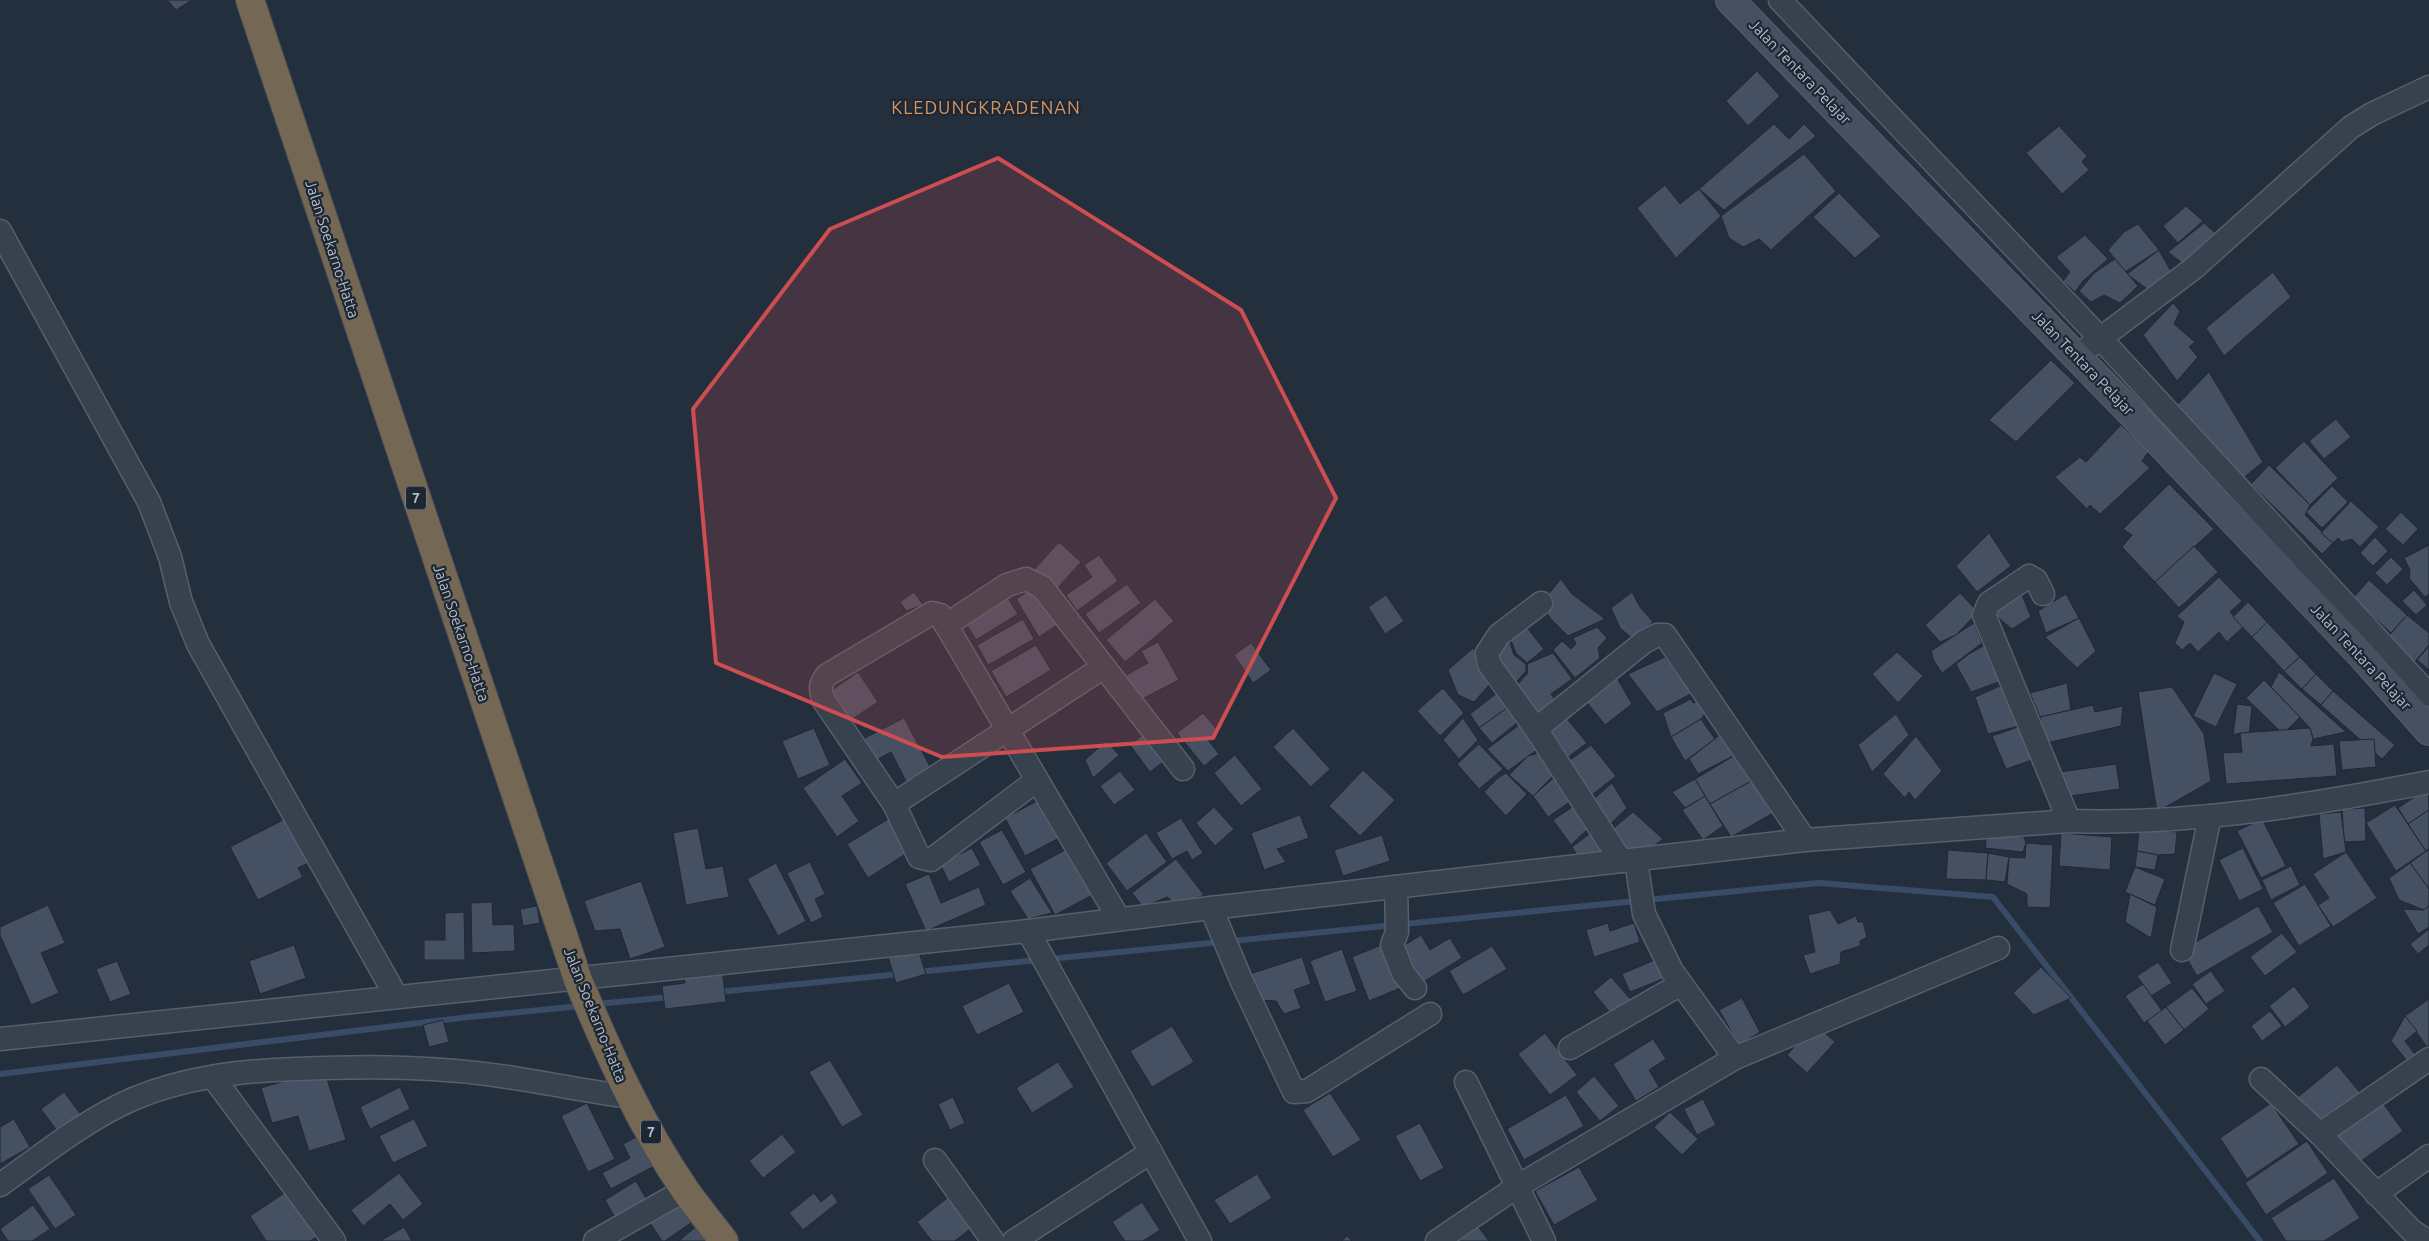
<svg xmlns="http://www.w3.org/2000/svg" width="2429" height="1241" font-family="Ubuntu,sans-serif">
<rect width="100%" height="100%" fill="#242f3e"/>
<g fill="none" stroke-linecap="round" stroke-linejoin="round">
<g stroke="#394c67" stroke-width="6">
<polyline points="1049,959 1819,883 1993,897 2260,1241"/>
<polyline points="917,972 1039,960"/>
<polyline points="718,992 900,974"/>
<polyline points="596,1004 671,997"/>
<polyline points="0,1074 469,1017 581,1006"/>
</g>
</g>
<g fill="#455162" stroke="#1f2835">
<polygon points="167,0 192,0 176,10"/>
<polygon points="1757,71 1780,96 1748,126 1726,101"/>
<polygon points="1774,124 1789,139 1804,124 1816,136 1724,210 1699,189"/>
<polygon points="2059,126 2087,156 2082,162 2089,170 2062,194 2026,153"/>
<polygon points="1804,154 1836,191 1771,250 1759,239 1743,247 1729,238 1721,216"/>
<polygon points="1665,185 1680,204 1699,189 1721,216 1676,258 1637,208"/>
<polygon points="1839,193 1881,236 1855,258 1813,217"/>
<polygon points="2186,206 2203,221 2178,243 2163,226"/>
<polygon points="2204,223 2222,239 2190,269 2168,252"/>
<polygon points="2138,224 2159,250 2125,272 2108,250 2124,232"/>
<polygon points="2085,235 2108,259 2083,281 2075,292 2063,281 2070,272 2056,257"/>
<polygon points="2159,250 2173,275 2151,292 2127,274"/>
<polygon points="2115,259 2138,286 2120,303 2104,295 2091,302 2079,291 2094,273"/>
<polygon points="2273,272 2291,297 2224,356 2206,328"/>
<polygon points="2173,303 2180,311 2174,324 2195,342 2189,347 2198,357 2177,381 2143,335"/>
<polygon points="2051,360 2075,383 2016,442 1989,420"/>
<polygon points="2209,372 2263,462 2242,479 2175,407"/>
<polygon points="2336,419 2351,437 2324,459 2309,441"/>
<polygon points="2121,425 2149,451 2142,461 2150,468 2100,514 2090,505 2087,509 2055,477 2080,457 2086,462"/>
<polygon points="2304,441 2338,478 2310,505 2275,468"/>
<polygon points="2269,465 2310,505 2305,515 2333,543 2322,554 2251,484"/>
<polygon points="2169,484 2214,529 2155,582 2122,547 2132,535 2123,529"/>
<polygon points="2332,486 2348,502 2322,528 2306,512"/>
<polygon points="2351,501 2379,527 2360,547 2352,539 2342,542 2338,538 2333,543 2321,533"/>
<polygon points="2401,512 2418,529 2403,545 2385,529"/>
<polygon points="1989,533 2011,566 1977,592 1956,566"/>
<polygon points="2375,537 2388,551 2373,566 2360,553"/>
<polygon points="1059,542 1081,562 1054,592 1032,572"/>
<polygon points="2429,545 2429,594 2425,597 2409,578 2410,570 2404,558"/>
<polygon points="2194,546 2218,572 2179,608 2155,582"/>
<polygon points="1099,555 1118,581 1077,611 1066,595 1092,577 1084,565"/>
<polygon points="2391,557 2403,569 2387,585 2375,573"/>
<polygon points="2219,577 2242,601 2230,612 2243,627 2227,642 2219,632 2198,652 2190,643 2182,650 2175,643 2184,622 2177,616"/>
<polygon points="1561,579 1572,594 1605,619 1568,636 1550,618 1541,603"/>
<polygon points="2369,580 2407,615 2391,633 2353,598"/>
<polygon points="1127,584 1141,603 1099,633 1085,614"/>
<polygon points="1036,586 1060,623 1039,637 1016,599"/>
<polygon points="2020,590 2031,617 2012,629 1989,610"/>
<polygon points="2414,590 2427,605 2416,615 2402,601"/>
<polygon points="914,592 923,605 906,611 900,602"/>
<polygon points="1632,592 1640,607 1653,622 1633,639 1620,628 1611,608"/>
<polygon points="1960,593 1978,612 1956,635 1940,642 1925,625"/>
<polygon points="2066,594 2079,618 2046,633 2038,611"/>
<polygon points="1386,595 1404,621 1385,634 1368,607"/>
<polygon points="1008,598 1018,614 976,640 966,624"/>
<polygon points="1155,599 1174,621 1125,662 1106,640"/>
<polygon points="2248,602 2267,622 2252,637 2233,617"/>
<polygon points="2407,615 2429,633 2429,645 2413,664 2385,640"/>
<polygon points="2079,618 2096,651 2077,668 2045,637"/>
<polygon points="1023,619 1034,639 988,665 977,645"/>
<polygon points="2267,622 2300,657 2284,671 2252,637"/>
<polygon points="1974,623 1982,643 1942,673 1934,661 1931,651"/>
<polygon points="1524,624 1544,649 1527,663 1516,653 1510,638"/>
<polygon points="1597,627 1607,638 1598,648 1600,658 1575,678 1553,650 1562,641 1571,649 1576,644 1573,638"/>
<polygon points="1509,640 1514,655 1526,664 1526,671 1512,687 1493,654"/>
<polygon points="1158,642 1179,680 1138,701 1125,676 1148,663 1141,651"/>
<polygon points="1990,642 2007,679 1971,692 1956,664 1969,654"/>
<polygon points="1251,643 1271,670 1253,683 1234,655"/>
<polygon points="1036,645 1051,670 1006,697 991,671"/>
<polygon points="2429,646 2429,670 2417,660"/>
<polygon points="1473,648 1482,658 1490,684 1474,702 1458,695 1448,670"/>
<polygon points="1897,652 1923,676 1898,703 1872,674"/>
<polygon points="1553,653 1572,679 1551,694 1560,707 1537,725 1512,690 1528,673 1527,664"/>
<polygon points="1665,657 1692,693 1657,712 1628,674"/>
<polygon points="2300,657 2316,674 2302,689 2284,671"/>
<polygon points="1613,671 1632,704 1605,725 1582,696"/>
<polygon points="858,672 878,702 848,722 828,693"/>
<polygon points="2279,672 2346,732 2313,739 2310,728 2271,687"/>
<polygon points="2214,673 2237,684 2216,727 2193,716"/>
<polygon points="2316,674 2333,691 2321,705 2302,689"/>
<polygon points="2264,680 2300,717 2283,734 2246,698"/>
<polygon points="2009,682 2027,724 1988,734 1975,697"/>
<polygon points="2067,683 2071,710 2040,717 2030,693"/>
<polygon points="2172,687 2204,734 2211,781 2157,812 2138,692"/>
<polygon points="1443,688 1464,713 1440,736 1417,711"/>
<polygon points="2333,691 2395,745 2382,759 2321,705"/>
<polygon points="1497,693 1507,708 1479,728 1470,714"/>
<polygon points="1691,699 1693,703 1702,699 1708,709 1701,719 1671,737 1663,713"/>
<polygon points="2237,704 2252,706 2249,737 2240,733 2233,735"/>
<polygon points="2093,705 2095,712 2123,706 2121,726 2046,743 2040,717"/>
<polygon points="1507,708 1518,722 1492,743 1479,728"/>
<polygon points="1203,713 1219,732 1208,740 1219,754 1204,766 1177,733"/>
<polygon points="1562,713 1587,743 1563,761 1541,731"/>
<polygon points="1896,714 1909,735 1872,772 1858,745"/>
<polygon points="904,718 934,774 909,787 891,752 873,762 861,740"/>
<polygon points="1463,718 1478,740 1459,759 1443,740"/>
<polygon points="1701,719 1715,739 1685,761 1671,737"/>
<polygon points="2027,724 2035,759 2006,769 1992,736"/>
<polygon points="1519,725 1538,749 1508,771 1487,749"/>
<polygon points="814,728 830,765 798,779 782,741"/>
<polygon points="1293,728 1330,769 1311,787 1273,747"/>
<polygon points="2310,728 2313,739 2311,746 2334,744 2337,776 2226,784 2223,753 2242,752 2240,733"/>
<polygon points="1146,732 1167,759 1150,772 1130,745"/>
<polygon points="1721,734 1737,754 1698,774 1689,759"/>
<polygon points="1916,736 1942,771 1915,800 1909,792 1905,798 1883,774"/>
<polygon points="2374,739 2376,767 2342,770 2339,741"/>
<polygon points="1106,741 1119,755 1093,778 1085,760"/>
<polygon points="1479,744 1503,769 1479,789 1457,764"/>
<polygon points="1591,745 1616,776 1588,798 1563,765"/>
<polygon points="1542,752 1557,772 1533,796 1509,775 1528,756"/>
<polygon points="1737,754 1753,780 1710,804 1695,779"/>
<polygon points="1235,755 1262,789 1241,806 1214,773"/>
<polygon points="845,759 862,783 842,796 859,821 837,837 803,788"/>
<polygon points="2116,764 2120,789 2063,797 2060,772"/>
<polygon points="1363,770 1395,800 1360,836 1329,806"/>
<polygon points="1120,771 1135,790 1114,805 1100,786"/>
<polygon points="1506,773 1527,794 1506,816 1484,792 1498,778"/>
<polygon points="1558,774 1574,799 1548,817 1533,796"/>
<polygon points="1695,779 1705,796 1685,808 1672,792"/>
<polygon points="1753,780 1775,812 1731,837 1710,804"/>
<polygon points="1612,783 1627,808 1606,828 1589,803"/>
<polygon points="2428,788 2429,810 2408,824 2398,808"/>
<polygon points="1705,796 1723,826 1703,840 1682,810"/>
<polygon points="1039,800 1059,838 1025,856 1005,818"/>
<polygon points="1578,803 1592,825 1571,845 1553,820"/>
<polygon points="2395,805 2426,851 2396,871 2366,823"/>
<polygon points="1214,807 1234,829 1215,846 1196,823"/>
<polygon points="2365,808 2366,841 2344,842 2342,809"/>
<polygon points="2429,810 2429,848 2426,851 2408,824"/>
<polygon points="1633,812 1663,839 1641,856 1623,857 1609,832"/>
<polygon points="2341,812 2346,852 2323,859 2319,814"/>
<polygon points="1300,815 1309,838 1277,849 1286,862 1264,870 1251,833"/>
<polygon points="291,816 314,860 298,868 303,877 258,900 230,847"/>
<polygon points="890,818 910,851 868,878 847,844"/>
<polygon points="1181,818 1203,853 1192,860 1187,851 1172,859 1156,833"/>
<polygon points="2262,819 2286,866 2261,878 2237,831"/>
<polygon points="698,828 706,869 723,866 729,897 686,905 673,833"/>
<polygon points="1596,829 1609,850 1582,863 1572,847"/>
<polygon points="2139,829 2177,832 2175,854 2158,855 2137,851"/>
<polygon points="1002,830 1026,872 1003,885 979,842"/>
<polygon points="1146,833 1167,862 1127,891 1106,863"/>
<polygon points="1987,833 2024,837 2026,843 2023,852 1985,848"/>
<polygon points="2061,833 2112,837 2110,870 2059,866"/>
<polygon points="1382,835 1390,861 1343,876 1334,850"/>
<polygon points="2026,843 2053,845 2050,908 2027,907 2027,894 2007,884 2009,857 2025,858"/>
<polygon points="972,848 981,865 949,882 940,864"/>
<polygon points="1069,848 1094,894 1055,915 1030,869"/>
<polygon points="2243,848 2263,889 2239,901 2219,860"/>
<polygon points="2429,849 2429,889 2410,863"/>
<polygon points="1948,850 1988,853 1986,880 1946,879"/>
<polygon points="2137,851 2158,855 2155,870 2135,867"/>
<polygon points="2346,852 2377,898 2333,927 2318,905 2329,898 2313,874"/>
<polygon points="1988,853 2009,857 2005,882 1986,880"/>
<polygon points="1176,859 1204,895 1177,905 1167,897 1143,907 1132,893"/>
<polygon points="810,862 825,894 815,899 823,917 811,923 787,873"/>
<polygon points="776,863 806,921 778,936 747,879"/>
<polygon points="2410,863 2429,889 2429,906 2424,910 2399,900 2389,878"/>
<polygon points="2291,866 2300,885 2271,900 2262,880"/>
<polygon points="2135,867 2165,879 2155,905 2125,892"/>
<polygon points="929,874 941,903 979,887 986,905 926,931 905,884"/>
<polygon points="1030,878 1052,913 1028,919 1010,891"/>
<polygon points="641,881 665,947 630,959 620,929 595,931 584,901"/>
<polygon points="2305,884 2331,926 2299,946 2273,903"/>
<polygon points="2130,894 2157,907 2151,938 2125,922"/>
<polygon points="492,902 493,925 514,924 515,951 472,953 471,903"/>
<polygon points="48,905 65,943 41,953 59,993 31,1005 0,935 0,927"/>
<polygon points="537,906 540,923 523,926 520,909"/>
<polygon points="2258,906 2273,932 2197,976 2182,950"/>
<polygon points="2429,906 2429,927 2418,934 2403,909 2424,910"/>
<polygon points="1830,910 1838,924 1856,916 1858,922 1863,922 1867,937 1860,941 1860,946 1841,952 1840,964 1810,974 1803,955 1815,952 1808,915"/>
<polygon points="464,912 465,960 424,960 424,940 445,940 445,913"/>
<polygon points="1608,923 1610,931 1634,923 1640,942 1594,957 1586,930"/>
<polygon points="2429,929 2429,945 2418,954 2410,944"/>
<polygon points="2282,933 2297,952 2265,976 2250,957"/>
<polygon points="1421,935 1430,950 1450,938 1462,958 1420,984 1398,949"/>
<polygon points="1386,943 1403,987 1369,1001 1352,957"/>
<polygon points="294,945 306,978 260,994 249,961"/>
<polygon points="1492,946 1507,969 1463,995 1449,971"/>
<polygon points="918,949 926,974 896,983 888,957"/>
<polygon points="1342,949 1357,991 1325,1002 1310,961"/>
<polygon points="1302,957 1311,984 1294,990 1301,1008 1284,1014 1276,1001 1259,1000 1250,974"/>
<polygon points="1657,959 1665,978 1630,992 1622,974"/>
<polygon points="117,961 131,994 110,1002 96,969"/>
<polygon points="2158,962 2172,983 2151,996 2137,976"/>
<polygon points="2041,967 2071,998 2034,1015 2013,993"/>
<polygon points="722,968 726,1002 665,1009 662,986 685,983 683,972"/>
<polygon points="2211,971 2225,991 2206,1004 2192,984"/>
<polygon points="1611,977 1632,1001 1613,1016 1593,992"/>
<polygon points="1009,983 1024,1012 977,1035 962,1006"/>
<polygon points="2143,984 2162,1011 2144,1023 2125,996"/>
<polygon points="2294,986 2310,1007 2285,1027 2269,1006"/>
<polygon points="2192,988 2209,1009 2184,1030 2166,1007"/>
<polygon points="1742,998 1760,1032 1739,1045 1719,1010"/>
<polygon points="2429,999 2429,1046 2427,1047 2405,1016"/>
<polygon points="2166,1007 2184,1030 2165,1045 2147,1021"/>
<polygon points="2270,1011 2282,1026 2262,1041 2251,1026"/>
<polygon points="2405,1016 2417,1031 2405,1041 2419,1060 2408,1062 2391,1041"/>
<polygon points="443,1020 449,1042 429,1047 423,1025"/>
<polygon points="1815,1024 1835,1042 1807,1073 1787,1055"/>
<polygon points="1172,1026 1194,1062 1152,1087 1130,1051"/>
<polygon points="1545,1033 1577,1075 1550,1095 1518,1054"/>
<polygon points="1653,1039 1666,1059 1649,1070 1659,1087 1636,1101 1613,1064"/>
<polygon points="830,1060 863,1115 842,1127 809,1072"/>
<polygon points="1058,1062 1074,1087 1032,1113 1016,1088"/>
<polygon points="2337,1065 2362,1095 2323,1127 2298,1097"/>
<polygon points="324,1069 346,1140 309,1151 298,1116 272,1123 261,1088"/>
<polygon points="1594,1076 1619,1106 1600,1121 1576,1092"/>
<polygon points="400,1087 410,1109 370,1129 360,1107"/>
<polygon points="64,1092 81,1115 58,1132 41,1109"/>
<polygon points="1330,1093 1361,1140 1333,1157 1303,1110"/>
<polygon points="1566,1095 1584,1126 1524,1160 1507,1129"/>
<polygon points="953,1097 965,1123 950,1130 938,1104"/>
<polygon points="1703,1099 1716,1125 1697,1135 1684,1109"/>
<polygon points="2380,1099 2403,1131 2354,1166 2331,1134"/>
<polygon points="587,1103 615,1159 588,1172 561,1116"/>
<polygon points="2271,1103 2299,1144 2247,1179 2220,1138"/>
<polygon points="1670,1112 1698,1139 1682,1155 1654,1127"/>
<polygon points="14,1119 30,1147 0,1164 0,1127"/>
<polygon points="414,1119 428,1146 393,1163 379,1136"/>
<polygon points="1420,1123 1444,1168 1420,1181 1395,1136"/>
<polygon points="642,1134 658,1164 611,1189 602,1173 630,1158 623,1144"/>
<polygon points="782,1134 796,1152 763,1178 749,1161"/>
<polygon points="2307,1141 2328,1173 2266,1215 2245,1183"/>
<polygon points="1579,1167 1598,1200 1554,1225 1535,1191"/>
<polygon points="399,1173 423,1204 403,1220 390,1204 363,1226 351,1210"/>
<polygon points="1257,1174 1272,1198 1230,1224 1214,1200"/>
<polygon points="49,1175 76,1215 55,1229 28,1189"/>
<polygon points="2334,1178 2360,1218 2324,1241 2286,1241 2271,1218"/>
<polygon points="636,1181 647,1200 616,1219 605,1200"/>
<polygon points="289,1190 320,1235 310,1241 266,1241 250,1216"/>
<polygon points="814,1193 821,1202 832,1193 838,1202 803,1230 789,1213"/>
<polygon points="951,1195 975,1225 955,1241 932,1241 917,1222"/>
<polygon points="1142,1202 1160,1230 1143,1241 1125,1241 1112,1222"/>
<polygon points="679,1203 692,1222 665,1241 662,1241 650,1223"/>
<polygon points="33,1205 50,1229 32,1241 8,1241 0,1229"/>
<polygon points="699,1224 713,1241 679,1241"/>
<polygon points="1477,1225 1489,1241 1454,1241"/>
<polygon points="404,1227 412,1241 383,1241 382,1240"/>
<polygon points="1347,1236 1352,1241 1342,1241"/>
</g>
<g fill="none" stroke-linecap="round" stroke-linejoin="round">
<defs>
<g id="street">
<polyline points="1780,0 2100,338 2429,695"/>
<polyline points="0,231 149,502 170,557 181,602 198,644 396,996"/>
<polyline points="2089,347 2194,268 2351,127 2372,114 2429,87"/>
<polyline points="2043,594 2036,580 2029,576 1989,603 1984,615 2069,821"/>
<polyline points="1541,603 1499,635 1487,653 1489,664 1536,729 1621,861"/>
<polyline points="946,625 1119,919"/>
<polyline points="1536,729 1644,642 1657,635 1665,635 1805,840"/>
<path d="M1037,780L931,860L919,857L894,804L824,701C820,689 819,685 827,675L932,613L940,615L946,625L1007,585L1026,579L1042,587L1183,769"/>
<polyline points="894,804 1102,668"/>
<polyline points="1636,860 1644,914 1672,971 1735,1058"/>
<polyline points="1396,887 1397,932 1392,945 1403,973 1415,988"/>
<polyline points="1211,908 1242,982 1294,1092 1307,1091 1430,1014"/>
<polyline points="1028,931 1200,1241"/>
<polyline points="2182,950 2210,816"/>
<path d="M0,1039L1028,931L1211,908L1805,840L2069,821C2190,825 2311,805 2429,782"/>
<polyline points="1570,1048 1681,984"/>
<polyline points="213,1077 334,1241"/>
<polyline points="2261,1079 2320,1134 2412,1231 2427,1241"/>
<polyline points="1466,1082 1544,1241"/>
<polyline points="2320,1134 2429,1059"/>
<polyline points="935,1160 993,1241"/>
<path d="M0,1185C42,1155 85,1120 133,1099C185,1077 240,1071 296,1069C370,1066 440,1066 514,1078C553,1084 591,1092 630,1097"/>
<polyline points="2376,1194 2429,1156"/>
<polyline points="595,1241 685,1190"/>
<polyline points="1014,1241 1151,1152"/>
<polyline points="1437,1241 1518,1186 1735,1058 1998,948"/>
</g>
<polyline id="secondary" points="1730,0 2139,421 2364,658 2429,731"/>
<path id="highway" d="M250,0L578,980C608,1052 640,1124 685,1190C697,1207 711,1224 724,1241"/>
</defs>
<use href="#street" stroke="#565f6c" stroke-width="25"/>
<use href="#secondary" stroke="#565f6c" stroke-width="30"/>
<use href="#highway" stroke="#434c59" stroke-width="30"/>
<use href="#street" stroke="#38414e" stroke-width="22"/>
<use href="#secondary" stroke="#465061" stroke-width="28"/>
<use href="#highway" stroke="#746855" stroke-width="28"/>
</g>
<path fill="#ce4d50" fill-opacity="0.2" stroke="#ce4d50" stroke-width="4" stroke-linejoin="round" d="M998,158L1241,310L1336,498L1213,738L942,757L716,663L693,409L830,229Z"/>
<g text-anchor="middle" stroke-width="4.5" stroke-linejoin="round" paint-order="stroke">
<g fill="#1d2633" stroke="#878f9c" stroke-width="1">
<rect x="406" y="486.5" width="20" height="23" rx="4"/>
<rect x="641" y="1120.5" width="20" height="23" rx="4"/>
</g>
<g font-size="14" font-weight="bold" fill="#b4bcc9">
<text x="416" y="503">7</text>
<text x="651" y="1137">7</text>
</g>
<g font-size="15" fill="#b4bcc9" stroke="#1d2633">
<text transform="translate(1800 72) rotate(46)" y="5">Jalan Tentara Pelajar</text>
<text transform="translate(332 249) rotate(72)" y="5">Jalan Soekarno-Hatta</text>
<text transform="translate(2083 363) rotate(46)" y="5">Jalan Tentara Pelajar</text>
<text transform="translate(461 633) rotate(71)" y="5">Jalan Soekarno-Hatta</text>
<text transform="translate(2361 657) rotate(47)" y="5">Jalan Tentara Pelajar</text>
<text transform="translate(595 1015) rotate(68)" y="5">Jalan Soekarno-Hatta</text>
</g>
<g font-size="18" letter-spacing="1" fill="#d59563" stroke="#1d2633">
<text x="986" y="114">KLEDUNGKRADENAN</text>
</g>
</g>
</svg>
